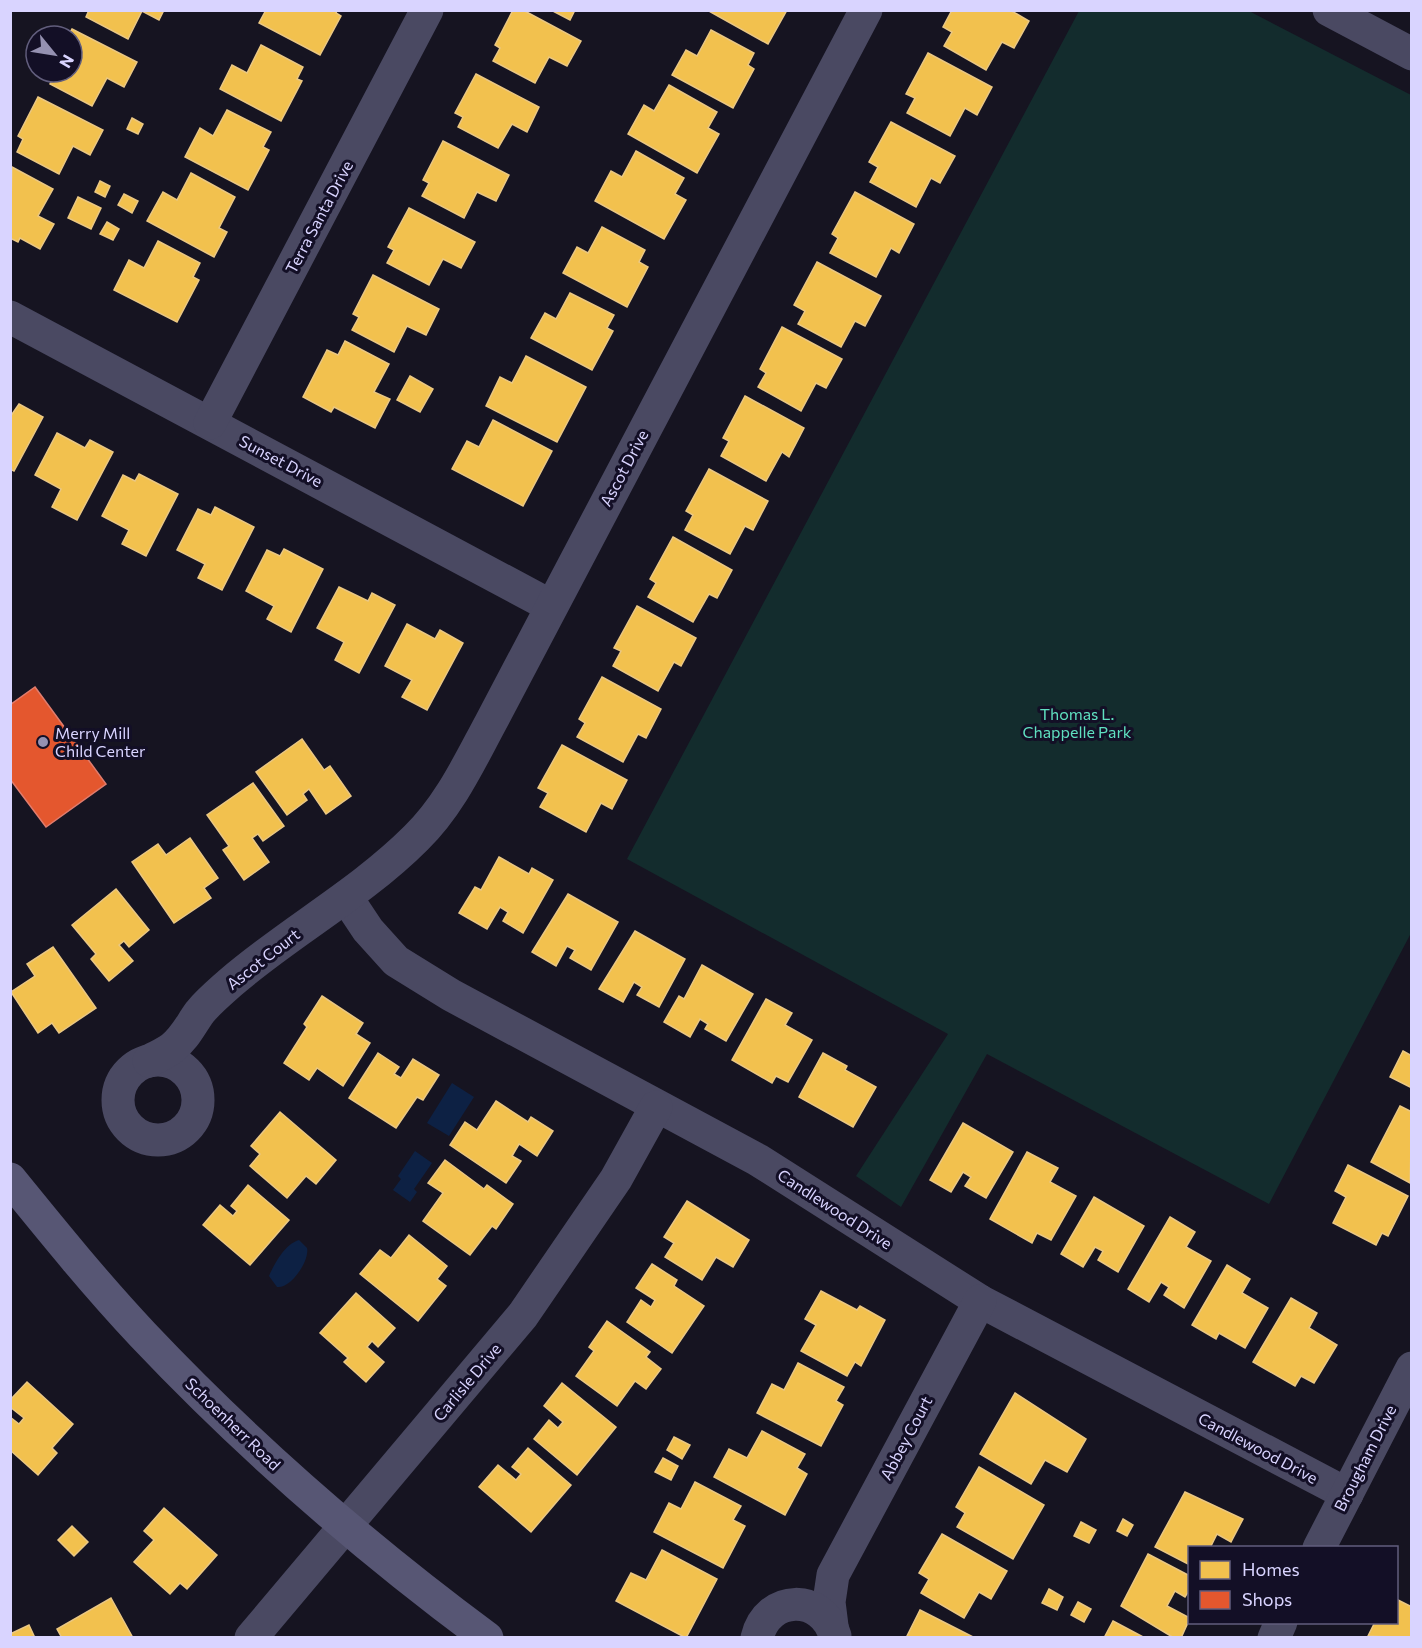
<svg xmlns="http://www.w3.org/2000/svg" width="1422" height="1648" font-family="Commissioner,sans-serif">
<rect width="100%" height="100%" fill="#161421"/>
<polygon fill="#132c2d" points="1079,11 1249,11 1411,95 1411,933 1269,1204 987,1054 901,1207 856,1176 948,1034 627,859"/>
<g fill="#0d2144">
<polygon points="452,1083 474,1097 449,1136 427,1123"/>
<polygon points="415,1151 432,1163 414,1189 417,1192 410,1202 393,1190 401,1179 398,1176"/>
<path d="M299,1240L307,1248C310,1260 291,1289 277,1287L269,1276C274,1264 285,1244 299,1240Z"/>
</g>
<g fill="#f2c14e" stroke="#eac783" stroke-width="1.5">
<polygon points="89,10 164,10 159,20 142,11 128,39 86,17"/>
<polygon points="266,10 337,10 336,13 341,16 320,55 259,23"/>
<polygon points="513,10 523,10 581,41 567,66 549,57 535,83 493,61 500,48 495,45"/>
<polygon points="551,10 575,10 570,20"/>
<polygon points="707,10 787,10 768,44"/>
<polygon points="952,10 1010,10 1029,21 1014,48 1002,42 986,70 944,46 952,32 943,27"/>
<polygon points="72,29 137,62 124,87 107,78 92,106 50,84 56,72 72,72 72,36 68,36"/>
<polygon points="711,30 754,53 748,65 754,69 733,108 672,75 686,50 697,56"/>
<polygon points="261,45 303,67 297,79 302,81 281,121 220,89 232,65 247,73"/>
<polygon points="928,53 992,87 977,115 965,108 950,136 907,113 915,98 906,94"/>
<polygon points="476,74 539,107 527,132 512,124 498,148 458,127 463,117 455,113"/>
<polygon points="669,85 717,112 708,128 719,134 697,173 628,134 644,105 654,111"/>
<polygon points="38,97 103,130 90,155 73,146 59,174 17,152 23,139 18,136"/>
<polygon points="227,110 271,132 263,147 269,150 248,190 185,157 200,128 213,136"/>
<polygon points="132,118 143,124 138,134 127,129"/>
<polygon points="891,122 955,156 940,183 931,178 916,207 870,182 878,167 869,162"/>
<polygon points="443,141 509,175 496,201 477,192 464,218 422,196 429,183 423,180"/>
<polygon points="636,151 684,178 675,194 686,200 664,239 595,201 611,171 622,177"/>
<polygon points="12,167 53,189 38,216 54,224 40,249 20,238 18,242 10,238"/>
<polygon points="191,173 235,197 219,228 227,232 214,257 147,221 163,192 177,200"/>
<polygon points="100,181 110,186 105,197 95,192"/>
<polygon points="855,192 914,224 899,253 891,248 876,277 830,253 838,238 832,234"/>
<polygon points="124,194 138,201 132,213 118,205"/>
<polygon points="78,197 101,208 91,229 68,218"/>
<polygon points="409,208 475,242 461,268 443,259 429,285 387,263 394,250 388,247"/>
<polygon points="107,222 119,229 113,240 100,234"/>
<polygon points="602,227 645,250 639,262 648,267 627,307 563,273 577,247 588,253"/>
<polygon points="158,241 200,263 193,277 199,280 177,322 114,290 129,260 144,268"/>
<polygon points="817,262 881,296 865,326 855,321 841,347 798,324 805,311 794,305"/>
<polygon points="373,275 439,309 426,335 407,326 394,352 352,330 359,317 353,314"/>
<polygon points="570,293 614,315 607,328 613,331 592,370 531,338 545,313 556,319"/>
<polygon points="782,327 842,359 826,388 816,383 801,411 758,387 766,373 760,369"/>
<polygon points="345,341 389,364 374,392 390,399 375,428 334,407 331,412 303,397 327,350 338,355"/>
<polygon points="526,356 586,387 557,442 486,406 500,377 512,383"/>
<polygon points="410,376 433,389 420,412 397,400"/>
<polygon points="745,396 804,428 789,457 782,452 766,481 721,456 729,441 723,438"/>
<polygon points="19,404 43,417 14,471 10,469 10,417"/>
<polygon points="493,420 552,451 523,506 452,469 467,441 479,447"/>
<polygon points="57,433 85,448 90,440 113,452 77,520 52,507 61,489 35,475"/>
<polygon points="709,469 768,501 753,530 745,526 730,554 685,530 693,515 686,511"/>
<polygon points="139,474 178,494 146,556 122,544 129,530 102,516 123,475 135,481"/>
<polygon points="215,507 254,527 222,590 198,578 205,564 177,550 198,509 211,515"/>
<polygon points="673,537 732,570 717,598 709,594 693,622 648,597 656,583 650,579"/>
<polygon points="284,549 323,569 291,632 267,619 274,606 246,591 267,550 280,556"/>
<polygon points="339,587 368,601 372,593 395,605 359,673 335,660 344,642 317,628"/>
<polygon points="637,606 696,638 681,666 674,662 658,691 613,666 621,651 614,648"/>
<polygon points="407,624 435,639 440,630 463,643 427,710 402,697 412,680 385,666"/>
<polygon points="602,677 661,709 646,738 638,734 623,762 577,737 585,723 579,719"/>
<polygon points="302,739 324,770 330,766 351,796 326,814 309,789 303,794 307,800 287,815 256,772"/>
<polygon points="562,745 627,780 612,809 601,803 586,832 540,807 548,793 538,788"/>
<polygon points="253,783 284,826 263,841 258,834 252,838 269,862 244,880 223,850 229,846 207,815"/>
<polygon points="190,838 218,878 204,888 211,898 174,923 132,862 158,844 166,855"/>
<polygon points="499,857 529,874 532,868 553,880 523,933 503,921 508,912 500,907 487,929 459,913 475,887 481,890"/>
<polygon points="116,889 149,930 129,947 124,941 119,945 133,961 109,981 91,959 96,954 72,925"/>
<polygon points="568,894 618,922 591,970 570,958 575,950 567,946 556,966 532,952"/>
<polygon points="635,931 685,959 659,1007 637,995 642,987 634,982 623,1002 599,989"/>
<polygon points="53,947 96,1008 59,1033 52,1023 38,1033 11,992 35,976 27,964"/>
<polygon points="702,965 753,994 726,1041 705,1029 708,1024 700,1019 690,1037 664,1022 679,996 684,999"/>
<polygon points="322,996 363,1023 356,1034 370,1043 343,1086 317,1068 309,1080 284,1063 307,1027 304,1024"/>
<polygon points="766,999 792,1013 785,1025 812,1040 788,1082 776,1076 772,1083 732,1060"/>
<polygon points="1403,1051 1412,1056 1412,1088 1390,1077"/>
<polygon points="378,1053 399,1067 394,1074 401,1078 413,1059 439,1075 423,1100 417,1097 396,1128 349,1098"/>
<polygon points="823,1053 847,1066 845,1070 876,1087 853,1127 799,1097"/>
<polygon points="496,1101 528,1122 531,1117 553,1131 537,1156 519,1144 512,1156 521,1161 506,1183 450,1145 465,1122 477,1130"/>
<polygon points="1400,1106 1412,1112 1410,1183 1371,1162"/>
<polygon points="280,1112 336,1160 316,1184 306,1176 287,1198 250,1166 260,1154 251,1146"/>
<polygon points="963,1123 1013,1152 986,1198 965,1186 971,1177 963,1172 951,1192 930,1180"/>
<polygon points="1027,1152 1058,1168 1050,1182 1076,1196 1051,1240 1037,1233 1032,1243 990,1219"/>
<polygon points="445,1160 484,1189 487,1185 513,1204 496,1229 492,1226 470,1255 423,1221 443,1193 428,1183"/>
<polygon points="1348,1165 1408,1196 1388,1236 1382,1233 1376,1245 1333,1223 1346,1197 1335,1191"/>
<polygon points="248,1185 289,1220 250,1265 203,1225 220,1205 233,1216 237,1211 231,1206"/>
<polygon points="1094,1197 1144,1226 1118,1272 1098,1260 1103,1251 1095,1247 1083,1267 1061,1254"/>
<polygon points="687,1201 749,1240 733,1267 716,1257 702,1280 665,1257 674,1243 664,1237"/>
<polygon points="1170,1217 1195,1232 1186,1247 1211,1261 1184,1308 1164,1295 1169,1287 1161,1282 1149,1302 1128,1289"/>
<polygon points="409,1235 447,1266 437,1279 446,1286 418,1321 360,1274 380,1250 391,1258"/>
<polygon points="652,1264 677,1280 674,1286 704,1306 672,1353 627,1322 641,1300 651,1307 655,1300 636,1288"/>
<polygon points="1227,1265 1250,1279 1242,1293 1268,1308 1245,1348 1219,1333 1216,1339 1192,1325"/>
<polygon points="821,1291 857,1310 860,1306 885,1320 861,1366 855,1362 847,1376 801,1351 816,1325 805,1319"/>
<polygon points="356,1293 395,1328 378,1347 372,1341 367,1347 384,1362 366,1382 344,1362 348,1358 320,1333"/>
<polygon points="1291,1298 1317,1313 1309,1328 1337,1345 1314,1383 1301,1376 1295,1386 1253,1362"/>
<polygon points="607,1321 650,1352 646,1357 661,1369 646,1389 635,1381 617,1406 576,1376 594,1351 589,1347"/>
<polygon points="798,1363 844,1387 836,1401 843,1405 821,1446 757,1413 772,1384 784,1390"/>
<polygon points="27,1382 73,1424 52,1448 57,1453 38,1475 10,1450 10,1417 19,1424 24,1418 10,1407 10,1400"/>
<polygon points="562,1383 616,1427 577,1475 534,1439 549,1420 558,1428 563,1422 544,1406"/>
<polygon points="1015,1393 1086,1439 1067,1472 1045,1460 1031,1484 980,1454"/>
<polygon points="762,1431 805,1454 797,1468 807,1474 785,1515 714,1477 729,1449 747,1458"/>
<polygon points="674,1437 690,1445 682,1459 667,1450"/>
<polygon points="528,1448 571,1485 531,1532 479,1487 498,1465 516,1480 521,1474 512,1467"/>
<polygon points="663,1458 678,1466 671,1480 655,1472"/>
<polygon points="979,1467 1044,1505 1013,1559 957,1527 965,1513 956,1507"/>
<polygon points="695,1482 741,1506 733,1520 745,1526 723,1568 654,1532 669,1503 681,1509"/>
<polygon points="1185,1492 1243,1519 1231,1542 1217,1534 1210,1548 1190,1548 1190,1565 1155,1547"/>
<polygon points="164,1508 217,1555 187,1589 180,1583 170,1594 134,1562 154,1540 144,1531"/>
<polygon points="1123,1519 1133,1525 1127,1536 1117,1531"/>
<polygon points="1081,1522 1096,1530 1089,1543 1074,1536"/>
<polygon points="72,1526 88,1542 74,1556 58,1540"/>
<polygon points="942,1534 1007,1571 991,1599 979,1592 964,1618 921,1593 929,1579 919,1573"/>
<polygon points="662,1550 717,1579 686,1638 616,1601 631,1573 646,1580"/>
<polygon points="1148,1554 1190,1576 1190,1589 1185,1597 1175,1591 1167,1606 1190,1618 1181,1638 1174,1638 1121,1606"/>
<polygon points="1049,1589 1063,1597 1057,1610 1042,1603"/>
<polygon points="111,1598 133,1638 62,1638 57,1629"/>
<polygon points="1396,1599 1412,1607 1412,1638 1368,1636 1375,1622 1396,1622"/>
<polygon points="1078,1602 1091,1609 1084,1622 1071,1615"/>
<polygon points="920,1610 975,1638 906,1638"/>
<polygon points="1113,1621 1145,1638 1104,1638"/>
<polygon points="29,1625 35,1638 10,1638 10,1634"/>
</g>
<polygon fill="#e4572e" stroke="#e17c6d" stroke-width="1.5" points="35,687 106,784 46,827 10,779 10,705"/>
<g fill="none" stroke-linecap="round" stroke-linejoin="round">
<g stroke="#4a4962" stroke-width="33">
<polyline points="1329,10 1412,54"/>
<polyline points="10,317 551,606"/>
<polyline points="210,423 427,10"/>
<polyline points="346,897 368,930 396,961 451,995 758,1160 980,1301 1347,1494"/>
<circle cx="158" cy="1100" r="40"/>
<path d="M149,1061C156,1057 166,1053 172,1048C185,1038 191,1024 200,1012C208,1002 220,992 230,983C289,932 360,894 416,838C449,806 469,763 490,724L866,10"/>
<polyline points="1319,1548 1412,1368"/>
<polyline points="832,1626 829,1602 833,1575 980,1301"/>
<polyline points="251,1638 523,1315 616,1179 656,1107"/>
<path d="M757,1638C767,1594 823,1593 835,1636"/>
<polyline points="1274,1638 1281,1622"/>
</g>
<path stroke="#575674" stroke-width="33" d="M10,1179C53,1232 96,1285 143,1335C248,1446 364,1547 487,1638"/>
</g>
<circle fill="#9591b1" stroke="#130f26" stroke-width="2" cx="43" cy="742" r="6"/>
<g text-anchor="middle" stroke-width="6" stroke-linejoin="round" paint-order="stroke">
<g font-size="16" fill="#d9d4ff" stroke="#130f26">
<text transform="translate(319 217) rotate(-62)" y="6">Terra Santa Drive</text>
<text transform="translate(281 461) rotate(28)" y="6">Sunset Drive</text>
<text transform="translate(624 468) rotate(-62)" y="6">Ascot Drive</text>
<text transform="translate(263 959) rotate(-38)" y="6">Ascot Court</text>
<text transform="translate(835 1209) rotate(33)" y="6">Candlewood Drive</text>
<text transform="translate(467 1382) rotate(-50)" y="6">Carlisle Drive</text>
<text transform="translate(233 1424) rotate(44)" y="6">Schoenherr Road</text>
<text transform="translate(906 1438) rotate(-62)" y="6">Abbey Court</text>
<text transform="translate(1258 1448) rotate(28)" y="6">Candlewood Drive</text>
<text transform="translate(1365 1458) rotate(-63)" y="6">Brougham Drive</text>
</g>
<g font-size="16" fill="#5fe0c0" stroke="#130f26">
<text x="1077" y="720">Thomas L.<tspan x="1077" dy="18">Chappelle Park</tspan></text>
</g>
<g font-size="16" fill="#d9d4ff" stroke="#130f26" text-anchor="start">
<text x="55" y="739">Merry Mill<tspan x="55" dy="18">Child Center</tspan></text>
</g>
</g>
<rect width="1422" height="1648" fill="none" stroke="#d9d4ff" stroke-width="24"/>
<rect x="1188" y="1546" width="210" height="78" fill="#130f26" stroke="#625e7d" stroke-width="1.5"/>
<rect x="1200" y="1561" width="30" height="18" fill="#f2c14e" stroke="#625e7d" stroke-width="1.5"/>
<text x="1242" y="1576" font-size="18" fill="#d9d4ff">Homes</text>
<rect x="1200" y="1591" width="30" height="18" fill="#e4572e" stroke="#625e7d" stroke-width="1.5"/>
<text x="1242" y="1606" font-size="18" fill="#d9d4ff">Shops</text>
<g transform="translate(54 54) rotate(120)"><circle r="28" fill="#130f26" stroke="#625e7d" stroke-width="1.5"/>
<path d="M0-4.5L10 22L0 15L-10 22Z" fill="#9591b1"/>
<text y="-9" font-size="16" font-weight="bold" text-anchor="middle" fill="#d9d4ff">N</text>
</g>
</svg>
